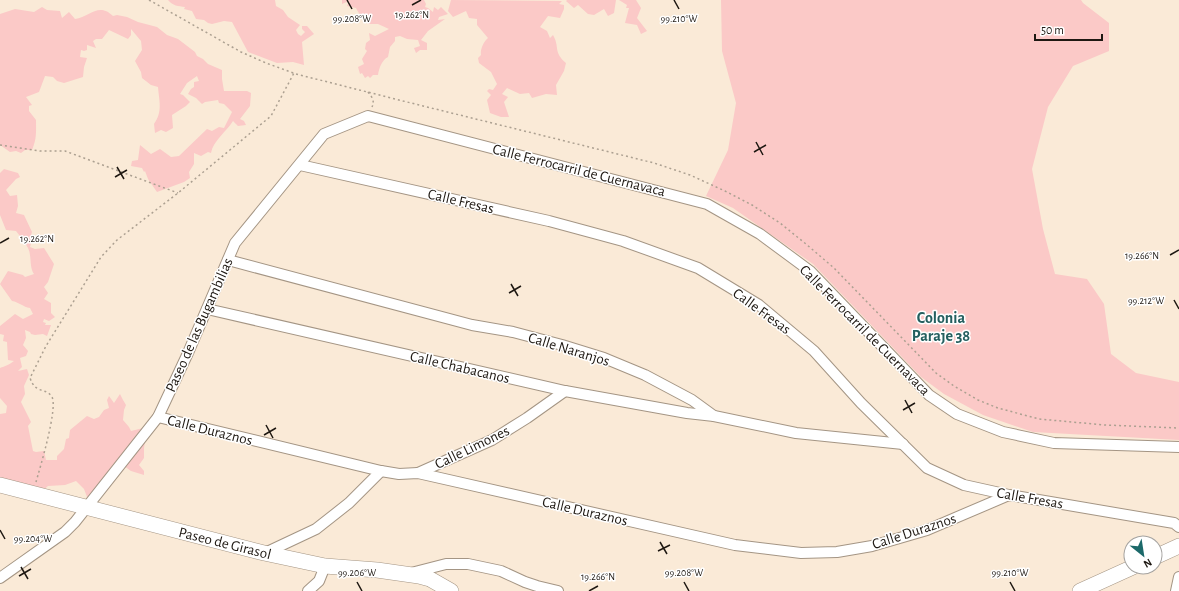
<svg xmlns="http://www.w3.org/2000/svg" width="1179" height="591" font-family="'Alegreya Sans',sans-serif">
<rect width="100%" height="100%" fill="#faead7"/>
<g fill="#fbc9c7">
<path d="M168,0H275L276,6L283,10L288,17L300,25L296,30L298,34L301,36L305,32L302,29V26H307L314,34L302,42L304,65L293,62L277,63L248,52L232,22L224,21L212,24L208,23L204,20L196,19L192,11L184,9L185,7C178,6 173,6 168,0Z"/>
<path d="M342,0H424L426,4L425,7L428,8L433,12L434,7L438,10L441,7L448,14L439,17L438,20L445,19L428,31L421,40L427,43V50H420L416,53L414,48L420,46L418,40L407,39L400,36L395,37V41L390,47L388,57C382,60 379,68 378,75H373L370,78L368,76L365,78L362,73L360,74L358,67L364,64L362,59L367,51L365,49L366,43L370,40L369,33L375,36L389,29L378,24H369C364,18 359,15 356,8L347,6L349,1L342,4Z"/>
<path d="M451,0L562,1L559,4L564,5V9L560,18L548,16L540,27L547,31L550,38L553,35C560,47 553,52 566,63L564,71L556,85L557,95L546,94L532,98L529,93L520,94L507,88L502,94L508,97L504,102L509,117H501L490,113L487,100L491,95L487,91L489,89L493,90L497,84L491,72L479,63L478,58L481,55C480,49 484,41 488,38L477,25V19L469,18L466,11L453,17L448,11Z"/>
<polygon points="567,0 616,0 614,13 608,16 604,9 594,15 588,14 578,5 574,8 566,1"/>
<polygon points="619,0 636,0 641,8 637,18 647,31 641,34 637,25 625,23 629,8 626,8 627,5"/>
<polygon points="721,0 1081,0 1083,3 1109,23 1109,51 1073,66 1048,107 1032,169 1043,229 1055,274 1087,279 1104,304 1111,354 1136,373 1179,382 1179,440 1033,432 983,415 944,394 921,377 813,264 733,208 706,196 728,150 736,103 722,51"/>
<path d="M42,7L47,10L60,11L62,18L69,12L75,19C90,17 98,2 113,16L117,15L127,17L138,22L157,27L167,35L178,39L195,52L197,56L203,59L208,64L222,70V79L224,91H247L251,93L250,106L240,119L244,121L246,125L238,126L233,121C227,131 213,141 211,153L208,152L201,156L194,153V164L189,172L190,178L184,182L157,192L148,179L145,171L144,172L142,168L131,166L132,161L138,160L140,145L151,154L160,149L171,157L179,156L207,129L212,131L219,127L224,128L232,112L224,104L219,103L218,100L205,102L202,104L196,98L188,94L191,89L194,87V82L199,81L197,76L187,83L180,94L183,95L190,102L186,106L172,115L173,128L166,132L161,130L155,133L154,124C163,111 159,101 158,87L151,85L142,78L141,72L135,61L142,50L141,41L131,29V35L128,39L109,30L102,39H96L93,41L96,48L87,45V50L84,51L81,50L80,57L87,58L84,67L83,77L64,83L57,81L53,77L45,76L39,92L26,97L32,105L29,106V111L36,120C36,132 37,138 32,150H25L21,153L16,151L10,152L0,145V14L15,9L34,12Z"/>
<path d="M4,169L18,173L20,177L16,179L6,190L10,196L17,195L18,206L16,213L24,215L32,232C30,237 32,241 30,247L35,249L44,248L54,264L48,282L44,287L48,293L44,299L51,303V313L55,317L49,321L44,319L43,322L46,323L45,325H51L47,336L43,334L35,335L31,334L30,332L25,330L26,338L23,345L28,351L26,356L20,358L22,367L18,371L27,369L29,375L24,386L25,394L21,402L31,422L28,426L33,451L36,452L44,451L46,460H57V456L64,449L66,439L69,438L70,430L87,416L94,419L99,417L104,410L109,408L107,400L109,396L114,403L120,394L123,400L126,405L124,410L123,420L129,427L131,431L143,428L146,435L144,448V458L139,465L144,471V475L131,471L124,466L89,502L84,489L76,481L65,485L48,486L42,491L0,490V414L6,413L7,406L0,398V368C5,366 9,365 14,361L8,360L7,342L3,341L4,335L0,334V326L15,314L23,319L33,314L30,308C23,307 19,302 12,301L0,284L8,271L23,275L25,277L34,274C29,267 32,256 28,248C25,242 20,236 16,231L6,230L0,215V173Z"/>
</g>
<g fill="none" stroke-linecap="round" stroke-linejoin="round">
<defs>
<g id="street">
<polyline points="300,165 549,221 623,241 698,268 759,305 814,351 861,403 927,468 964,485 1009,495 1174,523 1179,527"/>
<polyline points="228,260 472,325 513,332 562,345 604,358 645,375 692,400 714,416 796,433 903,444"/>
<polyline points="207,309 565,391 687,413 714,416"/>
<polyline points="158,417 381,471 399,474 418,473 735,545 801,553 837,552 872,546 927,530 1009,495"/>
<polyline points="418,473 492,440 527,418 565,391"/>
<polyline points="265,553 316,529 349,503 381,471"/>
<polyline points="411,573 446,564 468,564 501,571 525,582 537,586 558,591"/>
<polyline points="0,578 65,532 75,522 158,417 188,353 235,243 324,134 368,116 707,204 760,234 810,271 929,395 957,414 1003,432 1054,443 1179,447"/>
<polyline points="308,591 319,581 325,566"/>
<polyline points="1176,591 1179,577"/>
</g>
<g id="secondary">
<polyline points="0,485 264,553 325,566 377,570 419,576 430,579 451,591"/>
<polyline points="1155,557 1179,546"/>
<polyline points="1080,591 1133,567"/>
</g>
</defs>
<use href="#street" stroke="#a49584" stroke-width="12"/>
<use href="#secondary" stroke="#a49584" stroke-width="16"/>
<g stroke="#aca091" stroke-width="1.5" stroke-dasharray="2 3" stroke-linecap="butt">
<polyline points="149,0 241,52 266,63 296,74 415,104 654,163 690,175 725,191 752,205 780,223 806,244 834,268 936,373 954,386 978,400 998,408 1039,419 1105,425 1179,428"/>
<path d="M368,92C372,97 375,101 372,107"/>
<polyline points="0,145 40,151 65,151 178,193"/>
<path d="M36,482C40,468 58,408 52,397C46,387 36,395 30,378L46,346L101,257L117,240L178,193L271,116L294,73"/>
</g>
<use href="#street" stroke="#fff" stroke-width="10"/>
<use href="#secondary" stroke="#fff" stroke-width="15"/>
</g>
<path fill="none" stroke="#1e1812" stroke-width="1.5" d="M347,0L352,9M674,0L679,9M412,5L421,0M756,142L763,155M754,152L766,145M117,167L124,179M115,177L127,170M0,243L9,238M1170,255L1179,250M511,284L518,296M509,293L521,286M1174,300L1179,309M905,400L912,413M903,410L915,403M266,425L273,438M264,435L276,428M0,530L5,539M660,542L667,554M658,551L670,545M21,567L28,579M19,576L31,569M357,582L362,591M684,582L689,591M1010,582L1015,591M589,591L598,586"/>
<g text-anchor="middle" stroke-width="3" stroke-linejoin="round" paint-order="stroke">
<g font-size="15" fill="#1e1812" stroke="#fff">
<text transform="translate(579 170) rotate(14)" y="5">Calle Ferrocarril de Cuernavaca</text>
<text transform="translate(461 201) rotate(13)" y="5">Calle Fresas</text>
<text transform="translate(762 311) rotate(36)" y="5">Calle Fresas</text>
<text transform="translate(199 325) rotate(-66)" y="5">Paseo de las Bugambilias</text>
<text transform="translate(865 330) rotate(45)" y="5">Calle Ferrocarril de Cuernavaca</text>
<text transform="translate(569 349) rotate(17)" y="5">Calle Naranjos</text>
<text transform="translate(460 367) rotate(13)" y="5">Calle Chabacanos</text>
<text transform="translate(210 430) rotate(14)" y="5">Calle Duraznos</text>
<text transform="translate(472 447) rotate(-26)" y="5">Calle Limones</text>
<text transform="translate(1030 498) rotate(10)" y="5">Calle Fresas</text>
<text transform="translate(585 511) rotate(13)" y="5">Calle Duraznos</text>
<text transform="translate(914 531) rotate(-18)" y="5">Calle Duraznos</text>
<text transform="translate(225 543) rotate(14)" y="5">Paseo de Girasol</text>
</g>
<g font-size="16" font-weight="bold" fill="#245f5f" stroke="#fff">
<text x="941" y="323">Colonia<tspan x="941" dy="18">Paraje 38</tspan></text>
</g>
</g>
<g font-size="10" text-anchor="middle" fill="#1e1812" stroke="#fff" stroke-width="3" stroke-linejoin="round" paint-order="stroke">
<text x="412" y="18">19.262°N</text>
<text x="352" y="22">99.208°W</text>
<text x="679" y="22">99.210°W</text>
<text x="37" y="242">19.262°N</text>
<text x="1142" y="259">19.266°N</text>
<text x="1146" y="304">99.212°W</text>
<text x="33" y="542">99.204°W</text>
<text x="357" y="576">99.206°W</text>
<text x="684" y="576">99.208°W</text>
<text x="1010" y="576">99.210°W</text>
<text x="598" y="580">19.266°N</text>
</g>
<g transform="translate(1143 555) rotate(150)"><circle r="19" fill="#ffffff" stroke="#a5a3a0"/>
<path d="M0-3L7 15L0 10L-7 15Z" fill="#1c696a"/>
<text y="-6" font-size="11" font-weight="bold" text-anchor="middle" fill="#1e1812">N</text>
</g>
<path d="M1035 34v6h67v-6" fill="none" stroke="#1e1812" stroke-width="2"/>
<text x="1041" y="34" font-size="12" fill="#1e1812" stroke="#ffffff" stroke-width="3" paint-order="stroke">50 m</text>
</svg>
